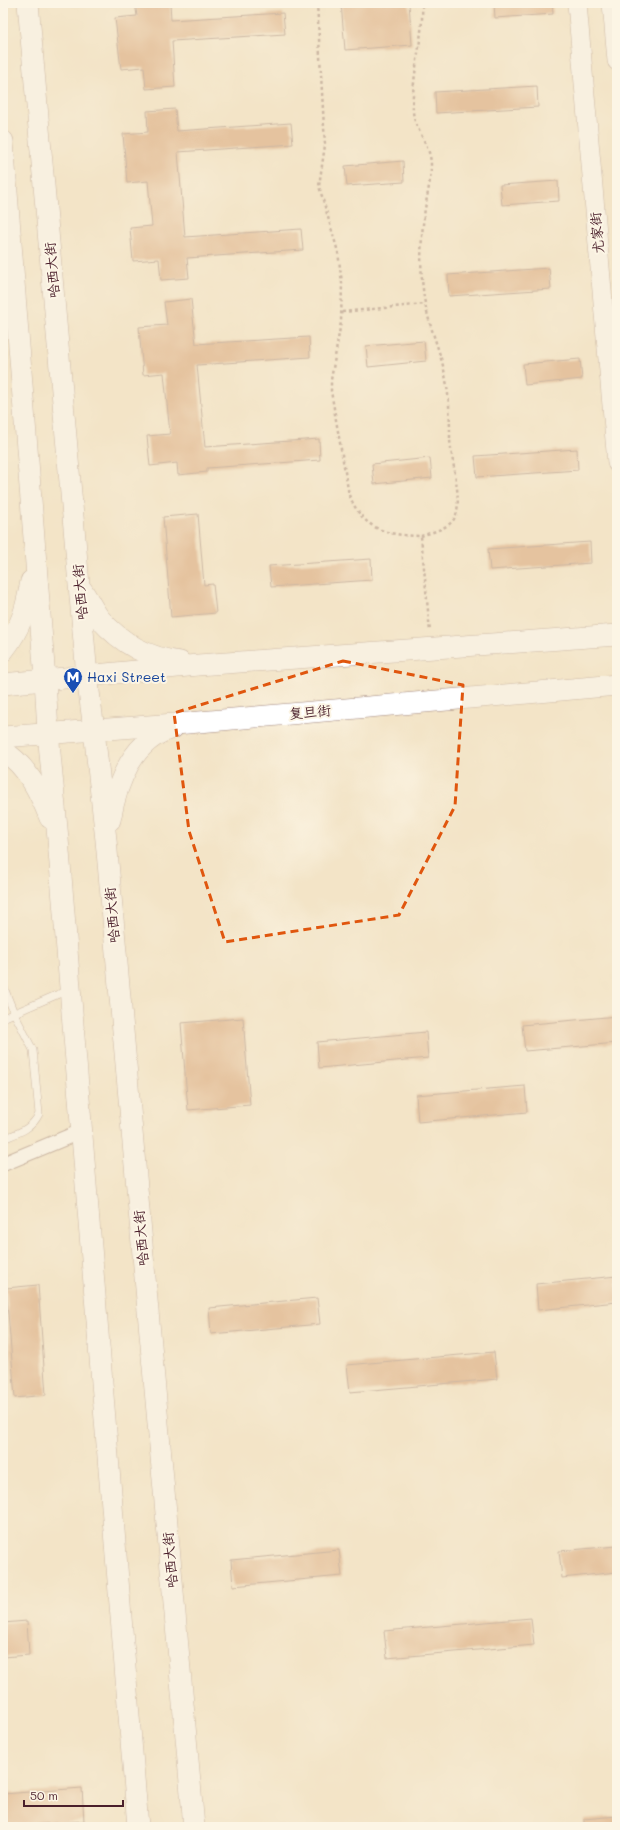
<svg xmlns="http://www.w3.org/2000/svg" width="620" height="1830" font-family="Mali,'LXGW WenKai TC',sans-serif">
<rect width="100%" height="100%" fill="#fcf5e5"/>
<filter id="ink" filterUnits="userSpaceOnUse"><feTurbulence type="fractalNoise" baseFrequency=".025" numOctaves="2"/><feDisplacementMap in="SourceGraphic" scale="8" xChannelSelector="R" yChannelSelector="G"/><feConvolveMatrix kernelMatrix="1 2 1 2 8 2 1 2 1" color-interpolation-filters="sRGB"/></filter>
<filter id="wash" filterUnits="userSpaceOnUse"><feTurbulence type="fractalNoise" baseFrequency=".012" numOctaves="4" result="noise"/><feDisplacementMap in="SourceGraphic" scale="16" xChannelSelector="R" yChannelSelector="G"/><feGaussianBlur stdDeviation="0.9" result="paint"/><feColorMatrix in="noise" values="0 0 0 0 0 0 0 0 0 0 0 0 0 0 0 0 0 1.4 0 .05"/><feComposite in="paint" operator="in"/></filter>
<g filter="url(#wash)">
<rect width="100%" height="100%" fill="#f3e4c7"/>
<g id="blocks">
<g fill="#d69c70">
<polygon points="135,3 170,3 171,20 283,13 285,34 172,41 175,87 146,89 144,67 121,69 115,18 137,16"/>
<polygon points="341,3 409,3 412,45 345,50"/>
<polygon points="494,3 552,3 553,14 495,18"/>
<polygon points="537,86 538,107 436,113 435,92"/>
<polygon points="175,109 177,131 291,123 293,144 178,152 185,237 301,229 303,250 187,258 189,278 161,280 159,259 133,261 130,228 152,226 148,181 127,183 123,134 148,132 147,111"/>
<polygon points="403,161 404,182 347,186 345,166"/>
<polygon points="558,181 559,201 502,205 500,185"/>
<polygon points="549,268 551,289 449,296 448,275"/>
<polygon points="191,299 196,344 309,337 310,357 197,365 205,447 319,439 320,460 207,468 207,472 178,475 177,463 150,466 147,436 170,434 164,373 143,375 139,327 167,325 164,302"/>
<polygon points="424,341 426,361 368,367 366,346"/>
<polygon points="580,359 582,379 525,385 523,364"/>
<polygon points="577,449 578,470 477,477 475,456"/>
<polygon points="430,458 432,478 374,484 372,464"/>
<polygon points="198,514 204,585 213,584 216,613 171,617 163,517"/>
<polygon points="590,542 591,563 490,570 488,549"/>
<polygon points="371,559 372,580 271,587 269,566"/>
<polygon points="617,1016 617,1043 525,1051 522,1025"/>
<polygon points="243,1018 250,1105 188,1110 181,1023"/>
<polygon points="426,1032 428,1058 319,1068 317,1042"/>
<polygon points="525,1086 527,1112 418,1122 416,1095"/>
<polygon points="617,1276 617,1302 538,1310 536,1284"/>
<polygon points="38,1285 46,1395 15,1398 6,1288"/>
<polygon points="317,1298 320,1324 211,1334 209,1308"/>
<polygon points="494,1352 497,1379 350,1392 347,1365"/>
<polygon points="617,1546 617,1572 562,1578 559,1551"/>
<polygon points="339,1550 342,1576 233,1586 231,1560"/>
<polygon points="531,1618 534,1645 387,1658 384,1631"/>
<polygon points="27,1621 29,1655 3,1657 3,1623"/>
<polygon points="82,1788 84,1821 3,1827 3,1794"/>
<polygon points="617,1816 617,1827 584,1827 584,1819"/>
</g>
</g>
</g>
<g filter="url(#ink)">
<use href="#blocks" fill-opacity="0" stroke="#9e8279" stroke-width="1"/>
<g fill="none" stroke-linecap="round" stroke-linejoin="round">
<defs>
<g id="service">
<path d="M3,985L14,1013L33,1050L39,1114C32,1129 18,1133 3,1139"/>
<polyline points="3,1018 68,990"/>
</g>
<polyline id="minor" points="3,1164 82,1131"/>
<g id="secondary">
<polyline points="577,3 617,463"/>
<polyline points="612,3 617,61"/>
</g>
<g id="primary">
<polyline points="28,3 87,676 94,730 106,840 194,1827"/>
<polyline points="3,141 45,679 48,732 58,839 138,1827"/>
<path d="M82,590C88,599 93,610 100,619C121,643 148,658 180,662"/>
<path d="M3,651C21,628 26,610 31,581"/>
<polyline points="3,684 198,665 617,635"/>
<polyline points="3,737 188,723 617,685"/>
<path d="M3,751C27,765 40,793 50,818"/>
<path d="M110,820C117,782 132,740 173,728"/>
</g>
</defs>
<use href="#service" stroke="#9e8279" stroke-width="8"/>
<use href="#minor" stroke="#9e8279" stroke-width="16"/>
<use href="#secondary" stroke="#9e8279" stroke-width="20"/>
<use href="#primary" stroke="#9e8279" stroke-width="22"/>
<g stroke="#9e8279" stroke-width="2.5" stroke-dasharray="3 3" stroke-linecap="butt">
<path d="M317,3L325,145L319,186L338,252L342,283L341,322L331,380V391L349,495C364,530 385,535 421,536L430,632"/>
<polyline points="342,312 425,304"/>
<path d="M421,536C432,532 452,528 456,515C462,497 451,459 450,439C450,413 449,388 442,362C435,337 425,314 423,289C420,265 421,240 424,216C426,199 431,182 431,165C431,144 414,130 413,111C411,75 424,39 422,3"/>
</g>
<use href="#service" stroke="#fff" stroke-width="7"/>
<use href="#minor" stroke="#fff" stroke-width="14"/>
<use href="#secondary" stroke="#fff" stroke-width="19"/>
<use href="#primary" stroke="#fff" stroke-width="21"/>
</g>
</g>
<path d="M0 0H620V1830H0ZM343,661L463,685L455,806L399,915L225,942L189,831L174,713Z" fill="#f3e4c7" fill-opacity=".55" fill-rule="evenodd"/>
<path fill="none" stroke="#e0560e" stroke-width="3" stroke-dasharray="8 5" stroke-linejoin="round" d="M343,661L463,685L455,806L399,915L225,942L189,831L174,713Z"/>
<defs>
<symbol id="metro-pin" viewBox="-11 -11 22 30"><path d="M0 17L-7.5 6A9.5 9.5 0 1 1 7.5 6Z" fill="#1a4fb4" stroke="#fcf5e5"/><path d="M-5.5 5V-5H-3L0 0L3-5H5.5V5H3V-.5L0 4L-3-.5V5Z" fill="#fff"/></symbol>
</defs>
<g fill-rule="evenodd">
<use href="#metro-pin" x="62" y="666" width="22" height="30"/>
</g>
<g text-anchor="middle" stroke-width="4" stroke-linejoin="round" paint-order="stroke">
<g font-size="14" fill="#4a1f2b" stroke="#fcf5e5">
<text transform="translate(597 233) rotate(-95)" y="5">尤家街</text>
<text transform="translate(52 270) rotate(-95)" y="5">哈西大街</text>
<text transform="translate(80 592) rotate(-95)" y="5">哈西大街</text>
<text transform="translate(310 712) rotate(-5)" y="5">复旦街</text>
<text transform="translate(112 915) rotate(-95)" y="5">哈西大街</text>
<text transform="translate(141 1238) rotate(-95)" y="5">哈西大街</text>
<text transform="translate(170 1560) rotate(-95)" y="5">哈西大街</text>
</g>
<g font-size="14" fill="#164399" stroke="#fcf5e5" text-anchor="start">
<text x="87" y="682">Haxi Street</text>
</g>
</g>
<rect width="620" height="1830" fill="none" stroke="#fcf5e5" stroke-width="16"/>
<path d="M24 1800v6h99v-6" fill="none" stroke="#4a1f2b" stroke-width="2"/>
<text x="30" y="1800" font-size="12" fill="#4a1f2b" stroke="#fcf5e5" stroke-width="3" paint-order="stroke">50 m</text>
</svg>
